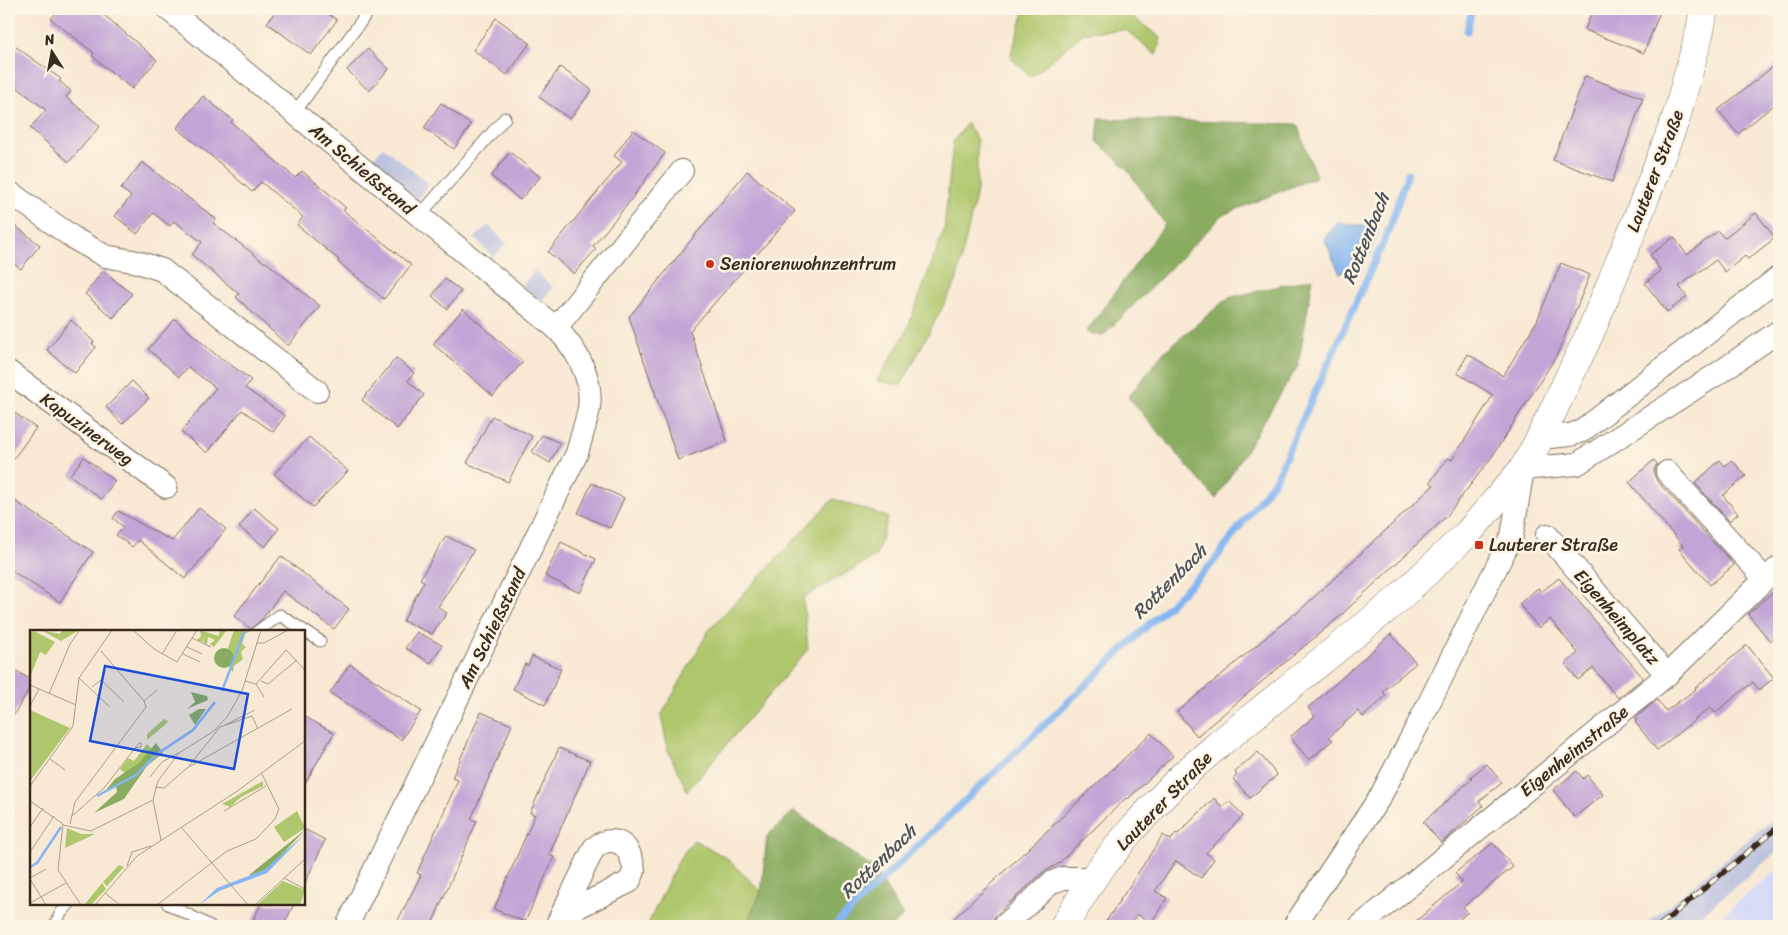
<svg xmlns="http://www.w3.org/2000/svg" width="1788" height="935" font-family="Sriracha,sans-serif">
<rect width="100%" height="100%" fill="#fcf5e5"/>
<filter id="ink" filterUnits="userSpaceOnUse"><feTurbulence type="fractalNoise" baseFrequency=".02" numOctaves="2"/><feDisplacementMap in="SourceGraphic" scale="10" xChannelSelector="R" yChannelSelector="G"/><feConvolveMatrix kernelMatrix="1 2 1 2 8 2 1 2 1" color-interpolation-filters="sRGB"/></filter>
<filter id="wash" filterUnits="userSpaceOnUse"><feTurbulence type="fractalNoise" baseFrequency=".0096" numOctaves="4" result="noise"/><feDisplacementMap in="SourceGraphic" scale="20" xChannelSelector="R" yChannelSelector="G"/><feGaussianBlur stdDeviation="1.12" result="paint"/><feColorMatrix in="noise" values="0 0 0 0 0 0 0 0 0 0 0 0 0 0 0 0 0 1.4 0 .05"/><feComposite in="paint" operator="in"/></filter>
<g filter="url(#wash)">
<rect width="100%" height="100%" fill="#f8e9d4"/>
<polygon fill="#d2d9f9" points="1779,868 1779,926 1709,926"/>
<g fill="#bcc3de">
<polygon points="383,147 429,184 418,199 371,161"/>
<polygon points="488,225 507,243 493,257 475,238"/>
<polygon points="534,271 553,287 541,302 522,286"/>
<polygon points="1779,814 1779,850 1688,926 1644,926"/>
</g>
<g fill="#aec76c" stroke="#747845">
<polygon points="1025,9 1122,9 1161,38 1156,55 1126,30 1085,32 1031,77 1010,57"/>
<polygon points="967,123 977,140 977,191 956,282 901,385 877,381 906,332 944,230 953,142"/>
<polygon points="833,499 888,517 876,556 803,598 808,649 687,791 668,750 661,716 709,630"/>
<polygon points="694,840 725,857 792,920 789,926 647,926 679,859"/>
</g>
<g fill="#8aac60" stroke="#626b3f">
<polygon points="1099,119 1297,124 1316,177 1223,215 1103,336 1086,332 1165,224 1127,169 1097,141"/>
<polygon points="1313,278 1298,366 1216,499 1128,397 1165,351 1228,298"/>
<polygon points="794,811 875,870 903,916 891,926 745,926 761,892 767,836"/>
</g>
<polygon fill="#85b6f1" stroke="#607088" points="1339,222 1378,229 1369,256 1340,274 1324,238"/>
<g fill="none" stroke-linecap="round" stroke-linejoin="round">
<g stroke="#85b6f1" stroke-width="7">
<polyline points="1467,31 1472,9"/>
<polyline points="834,926 1212,564 1276,478 1388,232 1408,173"/>
</g>
</g>
<g id="blocks">
<g fill="#c0a5d6">
<polygon points="59,9 97,9 157,60 132,89 92,56 94,53 51,19"/>
<polygon points="277,9 321,9 337,20 311,55 267,23"/>
<polygon points="1593,9 1661,9 1644,53 1585,30"/>
<polygon points="496,18 530,43 507,75 473,50"/>
<polygon points="9,42 61,79 59,81 71,91 66,97 100,126 69,162 30,128 46,110 9,81"/>
<polygon points="368,49 389,69 369,91 347,70"/>
<polygon points="1779,62 1779,101 1738,134 1718,110"/>
<polygon points="560,67 592,90 570,119 539,97"/>
<polygon points="1585,76 1643,98 1612,182 1553,160"/>
<polygon points="203,96 233,120 231,122 295,178 302,171 346,208 343,210 411,265 384,299 338,262 339,260 297,225 303,217 261,182 252,192 214,158 177,128"/>
<polygon points="441,103 471,125 454,149 424,128"/>
<polygon points="633,130 665,153 627,205 593,246 596,249 574,274 548,252 622,162 614,156"/>
<polygon points="510,152 540,177 520,200 491,176"/>
<polygon points="142,162 216,219 213,223 265,263 266,262 320,306 288,346 236,297 239,294 192,255 202,242 174,221 170,226 153,213 137,234 115,216 131,196 121,189"/>
<polygon points="747,171 795,211 690,331 727,441 678,460 629,317"/>
<polygon points="1756,213 1775,238 1748,259 1745,256 1725,272 1716,260 1679,286 1687,297 1667,312 1645,283 1661,271 1650,255 1674,237 1687,255 1718,231 1724,238"/>
<polygon points="9,221 40,245 21,269 9,260"/>
<polygon points="1561,263 1590,275 1557,355 1491,458 1446,517 1338,618 1197,736 1177,712 1294,614 1295,615 1434,485 1430,482 1448,458 1452,460 1493,395 1457,373 1468,354 1503,376 1537,321"/>
<polygon points="103,271 132,294 113,318 85,294"/>
<polygon points="445,279 461,291 447,309 432,296"/>
<polygon points="463,309 523,362 493,396 433,344"/>
<polygon points="175,319 222,360 223,359 251,380 245,388 285,416 273,432 242,410 207,453 181,432 216,388 188,367 179,377 148,349"/>
<polygon points="71,320 94,342 92,344 96,347 75,373 47,350"/>
<polygon points="396,358 414,373 408,381 424,395 397,429 362,400"/>
<polygon points="132,381 149,398 122,424 106,407"/>
<polygon points="9,409 36,428 9,465"/>
<polygon points="492,416 532,436 508,482 467,463"/>
<polygon points="542,435 560,443 550,463 532,452"/>
<polygon points="309,437 348,471 313,507 274,474"/>
<polygon points="84,457 115,481 101,499 70,475"/>
<polygon points="1654,460 1657,464 1654,469 1654,474 1657,481 1734,565 1710,585 1679,549 1683,546 1629,482"/>
<polygon points="1720,460 1725,466 1732,460 1746,476 1723,495 1738,514 1729,521 1695,483"/>
<polygon points="592,483 624,498 610,528 578,513"/>
<polygon points="9,497 93,552 60,602 9,569"/>
<polygon points="199,508 226,529 185,579 138,540 132,547 116,535 123,527 113,518 118,511 172,541"/>
<polygon points="254,508 279,528 265,547 239,527"/>
<polygon points="446,536 474,550 438,607 447,613 432,634 403,621 424,581 420,579"/>
<polygon points="561,542 596,559 580,593 545,576"/>
<polygon points="281,556 349,609 334,629 283,591 262,619 251,629 234,616"/>
<polygon points="1559,578 1643,678 1618,698 1593,668 1578,680 1565,664 1578,653 1550,619 1539,628 1519,604 1538,588 1541,592"/>
<polygon points="1779,586 1779,633 1770,641 1748,614"/>
<polygon points="417,632 442,645 431,663 405,648"/>
<polygon points="1391,634 1416,663 1383,691 1386,696 1363,717 1358,711 1329,737 1333,740 1309,760 1290,737 1315,716 1308,708"/>
<polygon points="1747,645 1774,678 1759,690 1753,682 1715,713 1711,707 1657,750 1635,722 1637,720 1635,718 1657,700 1666,711 1696,689 1695,688"/>
<polygon points="532,656 561,669 545,705 513,689 525,664 528,666"/>
<polygon points="350,664 421,711 401,740 330,693"/>
<polygon points="9,666 31,680 31,686 9,723"/>
<polygon points="481,712 512,725 471,819 477,821 431,926 395,926 421,875 417,873 458,780 452,778"/>
<polygon points="304,716 334,733 304,785"/>
<polygon points="1151,733 1173,756 1128,799 1126,798 1058,864 1042,873 995,916 992,922 991,926 946,926"/>
<polygon points="559,748 590,761 549,855 554,857 525,922 494,909 535,815 530,813"/>
<polygon points="1258,752 1277,775 1250,798 1233,779 1237,775 1235,772"/>
<polygon points="1487,764 1502,783 1479,801 1483,806 1441,843 1423,822 1472,779 1470,777"/>
<polygon points="1577,771 1583,779 1587,775 1603,795 1574,817 1553,790"/>
<polygon points="1214,798 1222,807 1229,801 1243,816 1206,853 1214,859 1201,878 1176,861 1155,891 1167,898 1151,923 1137,914 1129,926 1103,926 1163,835 1171,840 1176,833 1178,834"/>
<polygon points="304,829 325,840 304,885"/>
<polygon points="1493,843 1513,867 1463,907 1468,912 1451,926 1410,926 1462,882 1455,873"/>
<polygon points="261,904 294,904 283,926 250,926"/>
</g>
</g>
</g>
<g filter="url(#ink)">
<use href="#blocks" fill-opacity="0" stroke="#7d6d5e" stroke-width="1"/>
<g fill="none" stroke-linecap="round" stroke-linejoin="round">
<defs>
<g id="lane">
<polyline points="295,112 370,9"/>
<polyline points="419,216 505,118"/>
<polyline points="258,631 280,615 320,641"/>
<polyline points="168,904 210,926"/>
<polyline points="54,926 61,913 69,904"/>
</g>
<g id="street">
<path d="M168,9L556,328C576,349 593,377 589,408C586,423 581,438 577,453L347,926"/>
<polyline points="9,192 75,239 105,256 138,262 162,270 317,391"/>
<polyline points="556,328 682,171"/>
<polyline points="9,372 166,487"/>
<polyline points="1540,438 1570,435 1582,431 1779,277"/>
<polyline points="1667,472 1765,579"/>
<polyline points="1547,535 1667,675"/>
<path d="M556,926L594,848C608,837 623,839 630,855C632,860 634,866 634,871C633,875 630,879 629,882L562,915"/>
<polyline points="1004,926 1051,883 1063,878 1093,878"/>
<polyline points="1294,926 1380,797 1421,719 1512,536 1523,469 1577,464 1717,374 1779,331"/>
<polyline points="1360,926 1667,675 1765,579 1779,567"/>
</g>
<polyline id="secondary" points="1064,926 1093,878 1132,829 1181,777 1219,744 1397,600 1468,533 1523,469 1540,438 1591,331 1633,229 1676,118 1700,31 1704,9"/>
</defs>
<use href="#lane" stroke="#7d6d5e" stroke-width="13"/>
<use href="#street" stroke="#7d6d5e" stroke-width="24"/>
<use href="#secondary" stroke="#7d6d5e" stroke-width="29"/>
<use href="#lane" stroke="#fff" stroke-width="11"/>
<use href="#street" stroke="#fff" stroke-width="22"/>
<use href="#secondary" stroke="#fff" stroke-width="28"/>
<defs>
<polyline id="rail" points="1659,926 1779,826"/>
</defs>
<use href="#rail" stroke="#3b2a1e" stroke-width="5.5"/>
<use href="#rail" stroke="#fcf5e5" stroke-width="4" stroke-dasharray="11" stroke-linecap="butt"/>
</g>
</g>
<g fill="#c8321e" stroke="#fcf5e5" stroke-width="2">
<circle cx="710" cy="264" r="5"/>
<rect x="1474" y="540" width="10" height="10" rx="2.5"/>
</g>
<g text-anchor="middle" stroke-width="5" stroke-linejoin="round" paint-order="stroke">
<g font-size="18" fill="#3b2a1e" stroke="#fcf5e5">
<text transform="translate(362 169) rotate(40)" y="6">Am Schießstand</text>
<text transform="translate(1655 171) rotate(-69)" y="6">Lauterer Straße</text>
<text transform="translate(87 429) rotate(36)" y="6">Kapuzinerweg</text>
<text transform="translate(1617 617) rotate(49)" y="6">Eigenheimplatz</text>
<text transform="translate(492 628) rotate(-64)" y="6">Am Schießstand</text>
<text transform="translate(1574 751) rotate(-39)" y="6">Eigenheimstraße</text>
<text transform="translate(1164 801) rotate(-46)" y="6">Lauterer Straße</text>
</g>
<g font-size="18" fill="#3b2a1e" stroke="#fcf5e5" text-anchor="start">
<text x="720" y="270">Seniorenwohnzentrum</text>
<text x="1489" y="551">Lauterer Straße</text>
</g>
<g font-size="19" font-style="italic" fill="#51545d" stroke="#fcf5e5">
<text transform="translate(1365 238) rotate(-68)" y="7">Rottenbach</text>
<text transform="translate(1169 581) rotate(-45)" y="7">Rottenbach</text>
<text transform="translate(878 861) rotate(-44)" y="7">Rottenbach</text>
</g>
</g>
<g transform="translate(30 630)">
<rect width="275" height="275" fill="#f8e9d4"/>
<path d="M11,0L30,4L32,0H49L31,11ZM170,0L188,6L190,2L186,0H197L184,17L180,14L185,10L178,7L177,14L174,13V7L173,12L167,10L171,6ZM204,0H222L215,4L212,14L216,17L211,22L213,29L204,36L203,42L199,39L203,29L198,18ZM4,1L25,12L16,25L10,22L0,47V3ZM0,80L40,98L0,151ZM134,89L138,91L136,94L117,110V104ZM117,114L124,122L98,146L90,139L98,128L104,131ZM233,151V156L211,167L200,177L192,174ZM267,181L275,198L254,212L244,197ZM37,198L51,204H65L35,218ZM89,235L94,237L77,256L73,252ZM253,251L275,260L270,275H227ZM72,253L76,259L61,275H54Z" fill="#aec76c"/>
<path d="M184 28a10 10 0 1 1 20 0a10 10 0 1 1-20 0ZM161,62L177,66L178,70L157,79L165,72ZM169,79H176L165,95L159,85ZM126,113L133,123L117,136L94,169L64,183L87,162L86,156L76,160L85,149L109,133ZM275,200L243,234L227,245H219Z" fill="#8aac60"/>
<path d="M275,204L237,243L189,261L169,275L187,258L234,240Z" fill="#85b6f1"/>
<path fill="none" stroke="#85b6f1" stroke-width="2.5" d="M192,61L215,0M67,166L106,145L127,124L163,100L185,72M0,237L7,233L31,197"/>
<path fill="none" stroke="#ac9d8b" stroke-width="1" d="M103,0L124,19L147,32L167,0M162,8L181,17M226,13H234L258,0M157,17L172,24M132,24L147,0M153,24L170,32M49,48L80,77M215,51L226,54L234,67M231,51L238,54L267,30M226,54L256,20L275,40M0,55L46,75M62,57L71,50L94,72M19,64L40,14L50,0M114,71L127,60M0,76L9,59M195,95L225,80M20,129L35,140M159,136L190,97L222,86L228,99M120,147L132,132L148,123M0,156L43,96L49,48L82,0M125,157L134,158L157,138L262,79M0,171L33,194L28,240L51,275M194,181L236,156M42,186L74,158L109,113H111V117L105,118M40,194L45,172L116,77L114,71L71,21M33,195L61,201L123,170M0,197L13,178M151,197L218,275M131,210L123,170L128,151L149,123L184,101L197,87L212,61L231,0M0,222L24,186M97,236L102,222L121,216M0,248L16,239M254,248L275,259M0,249L16,275M75,263L90,275M0,273L36,253M65,275L107,226L206,162L275,111M127,275L197,221L226,209L245,189L249,179L232,144M225,275L275,229"/>
<path fill="#1d4ed8" fill-opacity="0.15" stroke="#1d4ed8" stroke-width="2.5" d="M75,36L218,64L204,139L60,111Z"/>
<rect width="275" height="275" fill="none" stroke="#3b2a1e" stroke-width="2.5"/>
</g>
<rect width="1788" height="935" fill="none" stroke="#fcf5e5" stroke-width="30"/>
<g transform="translate(52 52) rotate(349)" stroke="#fcf5e5" stroke-width="4" paint-order="stroke">
<path d="M0-4L9 19L0 12L-9 19Z" fill="#3b2a1e"/>
<text y="-8" font-size="14" font-weight="bold" text-anchor="middle" fill="#3b2a1e">N</text>
</g>
</svg>
